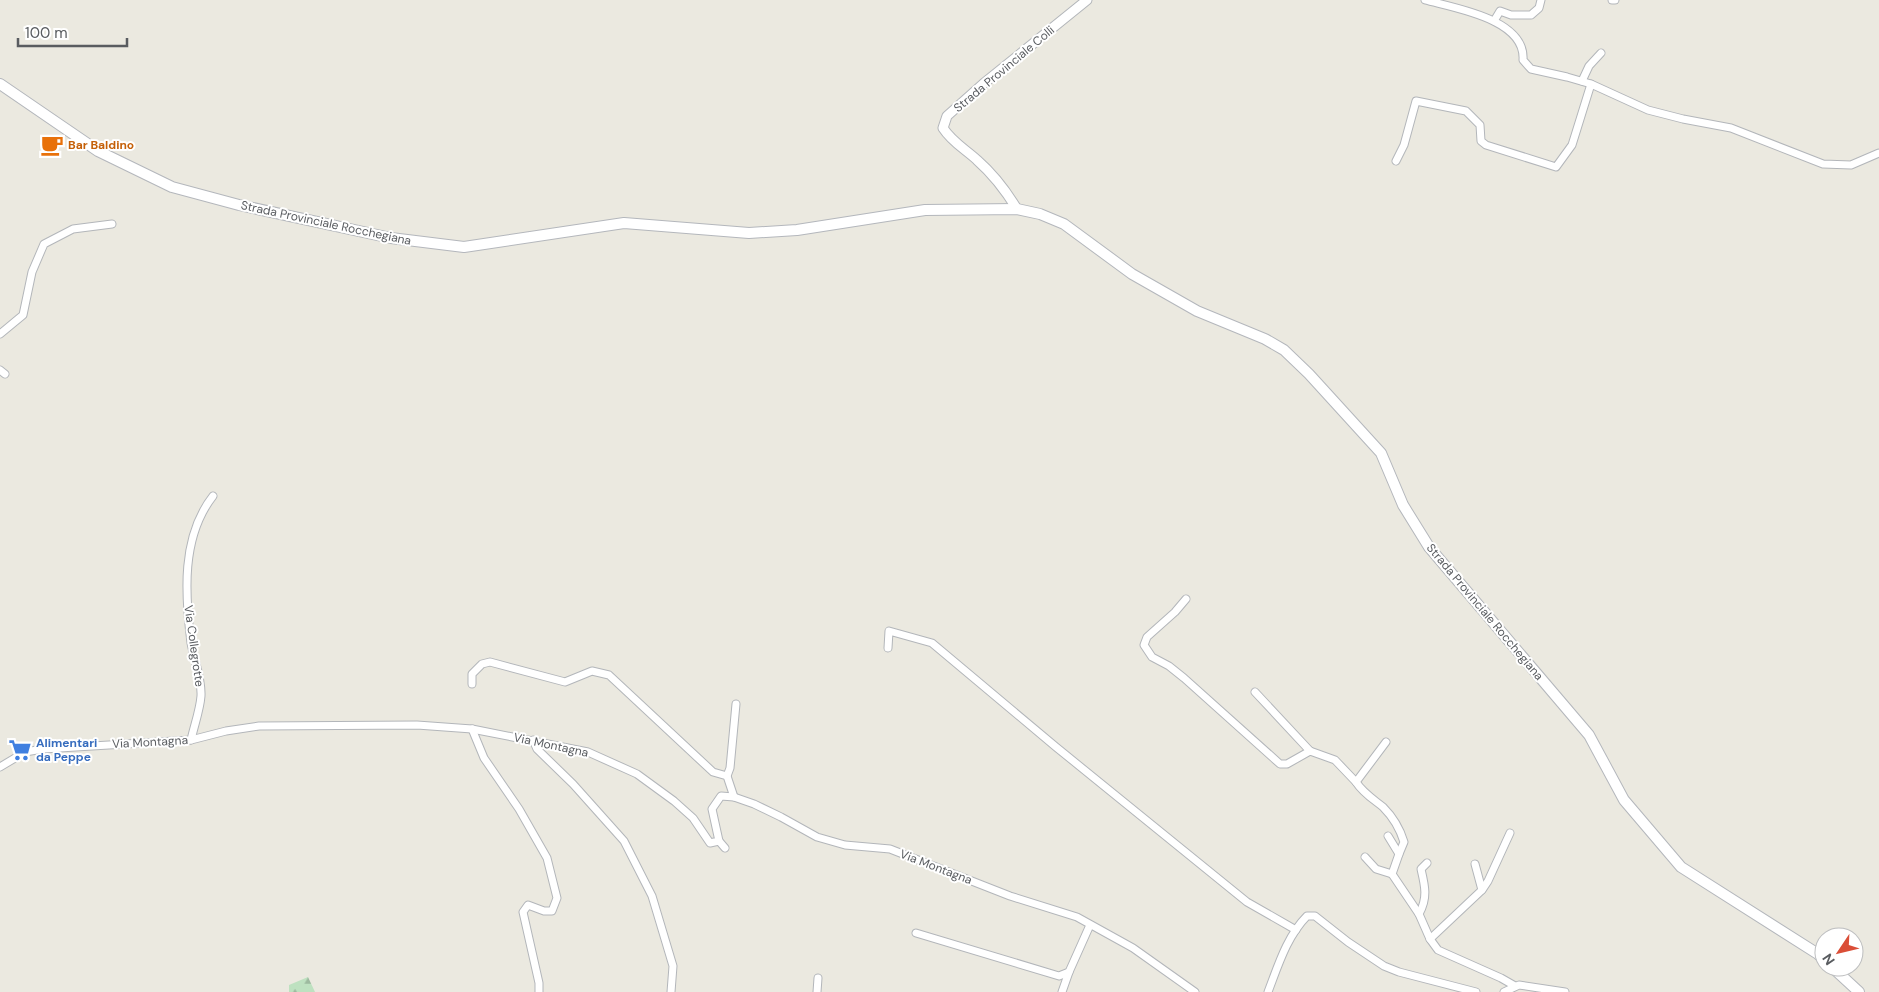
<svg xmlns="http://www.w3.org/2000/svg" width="1879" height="992" font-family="'DM Sans',sans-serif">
<defs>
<pattern id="forest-firs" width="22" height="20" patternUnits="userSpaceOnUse" patternTransform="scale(1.25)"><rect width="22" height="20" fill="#bee1c0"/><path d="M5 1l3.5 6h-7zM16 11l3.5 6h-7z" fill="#9dba9f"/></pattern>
</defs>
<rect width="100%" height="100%" fill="#ebe9e0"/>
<polygon fill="url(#forest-firs)" points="308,977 315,992 289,992 289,985"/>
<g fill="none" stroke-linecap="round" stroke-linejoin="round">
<defs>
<g id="minor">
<path d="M1425,0C1454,8 1526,19 1523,60L1531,69L1567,77L1591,84L1648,110L1683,119L1731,128L1823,164L1851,165L1879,153"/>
<polyline points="1612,0 1615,0"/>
<polyline points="1494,21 1500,11 1511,15 1531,15 1539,8 1541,0"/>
<polyline points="1582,81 1589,66 1601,53"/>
<polyline points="1396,161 1404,145 1416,101 1466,111 1480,125 1481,141 1486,145 1556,167 1572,145 1591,84"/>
<polyline points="0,334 23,315 32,272 44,244 73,229 112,224"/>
<polyline points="0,370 5,374"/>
<polyline points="1186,599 1175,612 1147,637 1144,645 1152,657 1169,666 1184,678 1280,764 1287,764 1310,751 1335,760 1356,782"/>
<polyline points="888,648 889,631 932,643 1056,747 1247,902 1296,930"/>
<polyline points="472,684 472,674 482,664 490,662 565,682 592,671 609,675 713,772 727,776 734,797"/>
<polyline points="1255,692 1310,751"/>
<polyline points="472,729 484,758 519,809 547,858 557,898 552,911 544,911 528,905 523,912 539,983 539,992"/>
<path d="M191,740C194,726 200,710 201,696C202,678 194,660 191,643C185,594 181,537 213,496"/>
<polyline points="533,740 537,749 573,784 624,841 652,896 673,966 671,992"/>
<path d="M1386,742L1356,782C1363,793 1373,799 1383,807C1393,817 1400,829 1404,842L1399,854"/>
<polyline points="0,767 25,752 43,749 191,740 226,731 259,726 417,725 472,729 588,752 637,774 674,801 693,818 710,843 719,841 712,809 721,796 734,797 754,804 781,817 817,837 845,845 890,849 1010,896 1077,917 1133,948 1195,992"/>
<polyline points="727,776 730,768 736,704"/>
<polyline points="1388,836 1399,854 1392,874"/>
<polyline points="719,841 725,848"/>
<polyline points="1365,857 1376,869 1392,874 1419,914 1430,939 1438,950 1501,978 1515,986"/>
<polyline points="1482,890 1488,881 1510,833"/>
<path d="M1419,914C1428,898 1425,886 1421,869L1427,863"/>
<polyline points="916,933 1059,976 1069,972 1090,925"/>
<polyline points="1430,939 1482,890 1475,864"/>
<polyline points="817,992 818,978"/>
<polyline points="1062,992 1069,972"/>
<path d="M1268,992C1278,966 1287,936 1307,916H1315L1348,942L1384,966L1399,972L1476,992"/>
<polyline points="1504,992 1519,985 1565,992"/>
</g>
<path id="tertiary" d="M1017,209C1006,191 993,174 977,160C965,149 952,142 943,128L947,116L983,84L1087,0"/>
<g id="secondary">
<polyline points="0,84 98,151 172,187 239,205 391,238 464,247 624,223 749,233 797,230 925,210 1017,209 1040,214 1064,224 1132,274 1197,311 1265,339 1284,350 1309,374 1381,453 1403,505 1429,547 1589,735 1624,800 1681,867 1818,954 1824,960"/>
<polyline points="1832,967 1859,992"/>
</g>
</defs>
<use href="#minor" stroke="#b3b6ba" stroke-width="9"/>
<use href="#tertiary" stroke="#b3b6ba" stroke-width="11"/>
<use href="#secondary" stroke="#b4b7bc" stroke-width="12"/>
<use href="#minor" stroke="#fff" stroke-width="7"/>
<use href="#tertiary" stroke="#fff" stroke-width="9"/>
<use href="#secondary" stroke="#fff" stroke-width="10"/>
</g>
<defs>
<symbol id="cafe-bare" viewBox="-9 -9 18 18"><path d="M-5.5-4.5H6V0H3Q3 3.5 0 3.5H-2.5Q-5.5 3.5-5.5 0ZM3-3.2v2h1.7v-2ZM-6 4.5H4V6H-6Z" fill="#e8710a" stroke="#fff" stroke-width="2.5" paint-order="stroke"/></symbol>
<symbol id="supermarket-bare" viewBox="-9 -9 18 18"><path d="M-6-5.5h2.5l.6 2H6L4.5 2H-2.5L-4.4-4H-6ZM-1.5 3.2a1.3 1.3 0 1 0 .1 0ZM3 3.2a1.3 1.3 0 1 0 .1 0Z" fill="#3f7fe0" stroke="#fff" stroke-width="2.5" paint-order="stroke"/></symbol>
</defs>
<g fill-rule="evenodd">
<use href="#cafe-bare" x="36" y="129" width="32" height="32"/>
<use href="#supermarket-bare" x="4" y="734" width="32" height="32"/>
</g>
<g text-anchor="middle" stroke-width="4" stroke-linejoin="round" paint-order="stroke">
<g font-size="12" fill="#595c60" stroke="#fff">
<text transform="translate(1004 69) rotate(-40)" y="4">Strada Provinciale Colli</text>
<text transform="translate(326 223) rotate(12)" y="4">Strada Provinciale Rocchegiana</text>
<text transform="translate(1485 612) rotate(50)" y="4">Strada Provinciale Rocchegiana</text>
<text transform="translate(194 646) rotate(82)" y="4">Via Collegrotte</text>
<text transform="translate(150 742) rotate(-3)" y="4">Via Montagna</text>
<text transform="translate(551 745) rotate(12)" y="4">Via Montagna</text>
<text transform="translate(936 867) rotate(21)" y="4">Via Montagna</text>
</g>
<g font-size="12" font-weight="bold" fill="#c56008" stroke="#fff" text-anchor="start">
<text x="68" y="149">Bar Baldino</text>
</g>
<g font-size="12" font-weight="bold" fill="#366cbe" stroke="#fff" text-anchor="start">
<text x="36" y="747">Alimentari<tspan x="36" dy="14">da Peppe</tspan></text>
</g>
</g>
<g transform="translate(1839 952) rotate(235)"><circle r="24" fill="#ffffff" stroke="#bdbebf"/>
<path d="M0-4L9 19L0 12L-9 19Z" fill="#da4e37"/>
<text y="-8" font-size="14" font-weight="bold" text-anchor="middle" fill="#595c60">N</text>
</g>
<path d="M18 38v8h109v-8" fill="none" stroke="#595c60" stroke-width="2.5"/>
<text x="25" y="38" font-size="15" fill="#595c60" stroke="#ffffff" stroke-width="4" paint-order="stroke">100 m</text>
</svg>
